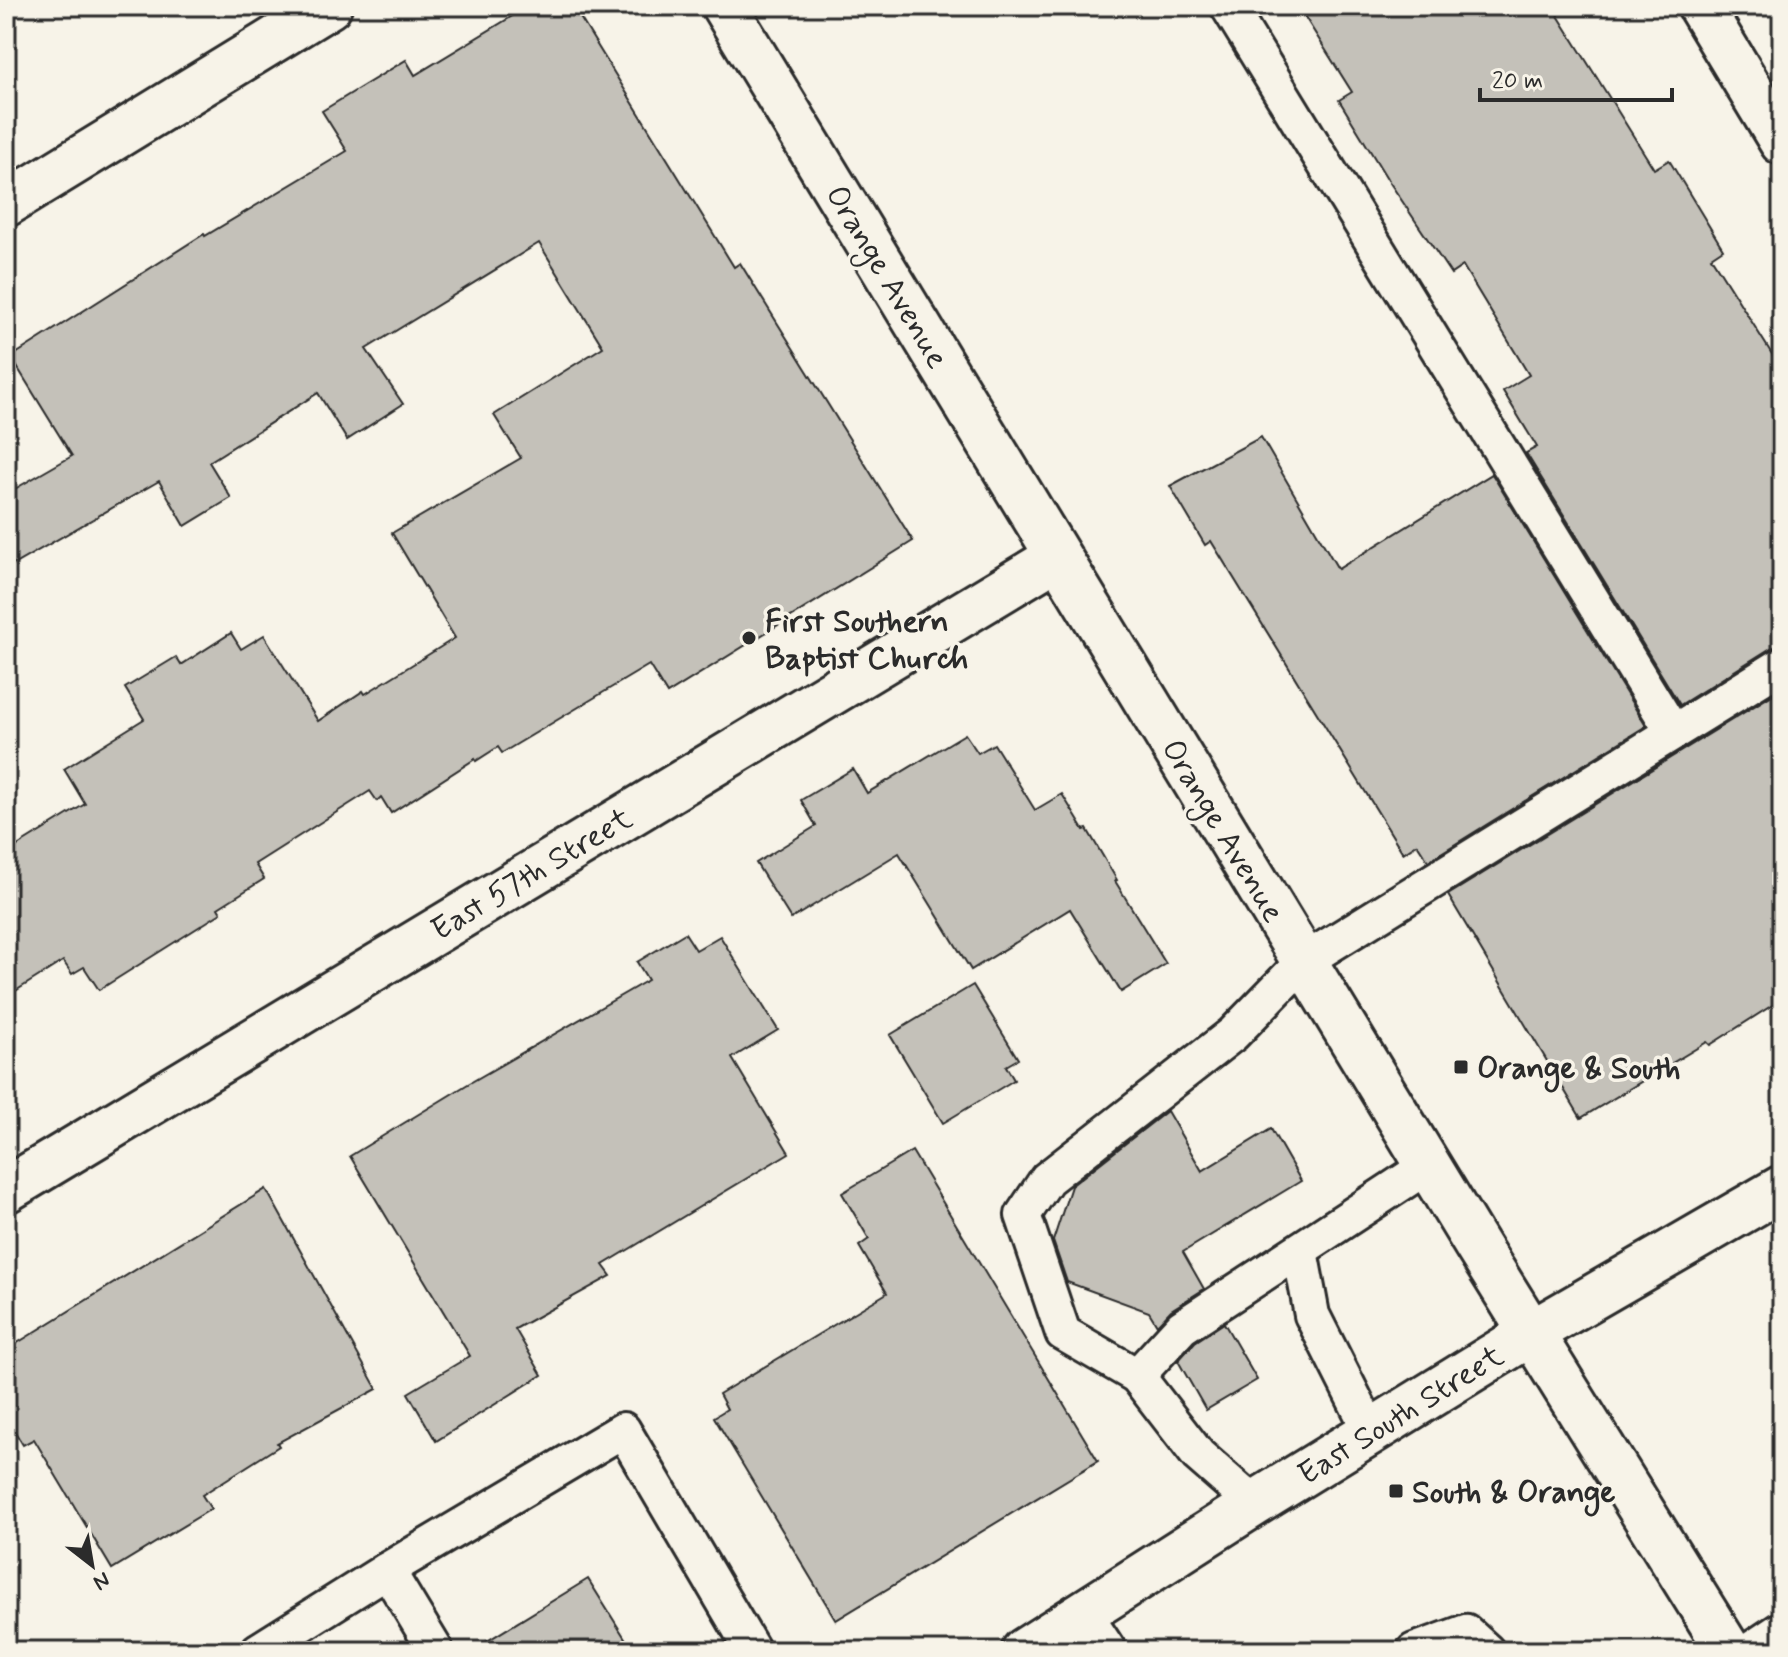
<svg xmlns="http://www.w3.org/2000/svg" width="1788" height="1657" font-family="Mynerve,sans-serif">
<rect width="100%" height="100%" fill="#f7f3e8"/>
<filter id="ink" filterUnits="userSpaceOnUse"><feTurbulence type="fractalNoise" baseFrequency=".0125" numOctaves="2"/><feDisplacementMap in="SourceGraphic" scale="16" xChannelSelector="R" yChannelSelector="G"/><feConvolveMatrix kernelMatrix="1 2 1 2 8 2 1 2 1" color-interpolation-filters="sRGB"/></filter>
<g filter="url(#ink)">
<g fill="#c4c1b9" stroke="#2b2b2b" stroke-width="2">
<polygon points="529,6 573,6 734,267 740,263 913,541 667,694 649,665 502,753 498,747 476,761 475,759 391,813 381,797 377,801 370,791 255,864 264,879 218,908 221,913 99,990 84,967 72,974 63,961 6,997 6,853 85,804 64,769 144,719 125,688 176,657 181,665 231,633 241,649 264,635 318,721 363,691 365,694 455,638 392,533 521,458 494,415 603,347 539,243 366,349 403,404 347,440 318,393 209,462 231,498 185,526 159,481 6,569 6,494 72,456 11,357 204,234 205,236 347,151 322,111 406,60 415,75"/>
<polygon points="1298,6 1552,6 1654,169 1669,160 1723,249 1711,257 1782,370 1782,645 1771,648 1680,705 1526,453 1537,447 1503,391 1529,375 1463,266 1451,274 1388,180 1339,100 1352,92"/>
<polygon points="1261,437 1338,569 1492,474 1646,726 1428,861 1417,844 1403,853 1211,541 1205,545 1170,486"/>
<polygon points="1782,689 1782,999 1710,1045 1707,1042 1581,1118 1448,895"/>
<polygon points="965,734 978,753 994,744 1035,810 1062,794 1084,830 1087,829 1117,880 1115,881 1166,964 1121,992 1070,909 971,970 899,853 791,919 756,863 816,826 801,800 853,769 867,793"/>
<polygon points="685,933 696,950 720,936 778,1030 732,1058 789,1153 603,1265 611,1276 515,1329 542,1375 436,1441 408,1393 470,1356 350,1156 468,1084 648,980 637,962"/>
<polygon points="973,985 1018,1059 1006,1066 1014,1080 943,1123 890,1035"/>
<polygon points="1167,1111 1202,1171 1271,1129 1301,1181 1183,1252 1204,1289 1171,1310 1157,1325 1149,1312 1067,1282 1053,1241 1071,1186"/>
<polygon points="912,1151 1098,1461 836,1620 714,1417 727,1409 719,1394 887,1293 859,1246 869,1239 842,1193"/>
<polygon points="266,1189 377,1389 277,1443 279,1446 202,1495 211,1509 112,1569 34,1439 23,1445 6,1417 6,1350"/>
<polygon points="1224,1323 1257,1380 1206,1410 1178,1361 1195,1342"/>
<polygon points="588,1579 633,1651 471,1651"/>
</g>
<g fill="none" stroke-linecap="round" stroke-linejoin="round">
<defs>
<g id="service">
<polyline points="1228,6 1673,732"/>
<polyline points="1429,1165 1182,1327 1137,1376 1063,1333 1023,1215 1047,1179 1233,1034 1304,961 1782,665"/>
<polyline points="1300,1251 1312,1315 1371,1432"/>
<polyline points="1137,1376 1198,1455 1254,1504"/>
<polyline points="387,1570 436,1651"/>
<polyline points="1084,1613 1109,1651"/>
<polyline points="258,1651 387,1570 623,1430 753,1651"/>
<polyline points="1414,1651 1466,1632 1487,1651"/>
<polyline points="1749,1651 1782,1629"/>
</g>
<g id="minor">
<polyline points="1700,6 1782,142"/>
<polyline points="6,204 329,6"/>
<polyline points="6,1190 1057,557"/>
</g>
<polyline id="tertiary" points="724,6 1479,1249 1729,1651"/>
<polyline id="secondary" points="1024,1651 1254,1504 1531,1333 1782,1188"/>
</defs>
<use href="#service" stroke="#2b2b2b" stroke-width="40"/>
<use href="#minor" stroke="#2b2b2b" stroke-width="50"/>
<use href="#tertiary" stroke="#2b2b2b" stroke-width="50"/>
<use href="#secondary" stroke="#2b2b2b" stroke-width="50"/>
<use href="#service" stroke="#f7f3e8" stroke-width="34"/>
<use href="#minor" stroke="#f7f3e8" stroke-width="44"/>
<use href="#tertiary" stroke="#f7f3e8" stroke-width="44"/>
<use href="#secondary" stroke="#f7f3e8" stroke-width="44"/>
</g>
</g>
<g fill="#2b2b2b" stroke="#f7f3e8" stroke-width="3">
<circle cx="749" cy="638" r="8"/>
<rect x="1453" y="1059" width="16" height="16" rx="4"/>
<rect x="1388" y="1483" width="16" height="16" rx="4"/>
</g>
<g text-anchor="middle" stroke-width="7" stroke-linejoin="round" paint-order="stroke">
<g font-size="32" fill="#2b2b2b" stroke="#f7f3e8">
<text transform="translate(888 276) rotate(59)" y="11">Orange Avenue</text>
<text transform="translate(1224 830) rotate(59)" y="11">Orange Avenue</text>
<text transform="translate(531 873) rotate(-31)" y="11">East 57th Street</text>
<text transform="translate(1400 1414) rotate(-32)" y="11">East South Street</text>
</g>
<g font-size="32" font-weight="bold" fill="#2b2b2b" stroke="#f7f3e8" text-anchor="start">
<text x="765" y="631">First Southern<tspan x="765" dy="37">Baptist Church</tspan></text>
<text x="1477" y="1078">Orange &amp; South</text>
<text x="1412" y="1502">South &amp; Orange</text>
</g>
</g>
<rect width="1788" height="1657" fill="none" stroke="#f7f3e8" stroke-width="32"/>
<rect x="16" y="16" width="1756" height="1625" fill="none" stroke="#2b2b2b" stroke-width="3" filter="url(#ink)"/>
<g transform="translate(92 1565) rotate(149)" stroke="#f7f3e8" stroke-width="6" paint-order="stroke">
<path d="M0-6L14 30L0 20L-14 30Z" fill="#2b2b2b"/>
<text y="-12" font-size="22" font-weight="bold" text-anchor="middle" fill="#2b2b2b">N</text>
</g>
<path d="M1480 88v12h192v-12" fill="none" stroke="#2b2b2b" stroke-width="4"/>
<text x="1492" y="88" font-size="24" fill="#2b2b2b" stroke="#f7f3e8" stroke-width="6" paint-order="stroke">20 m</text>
</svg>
